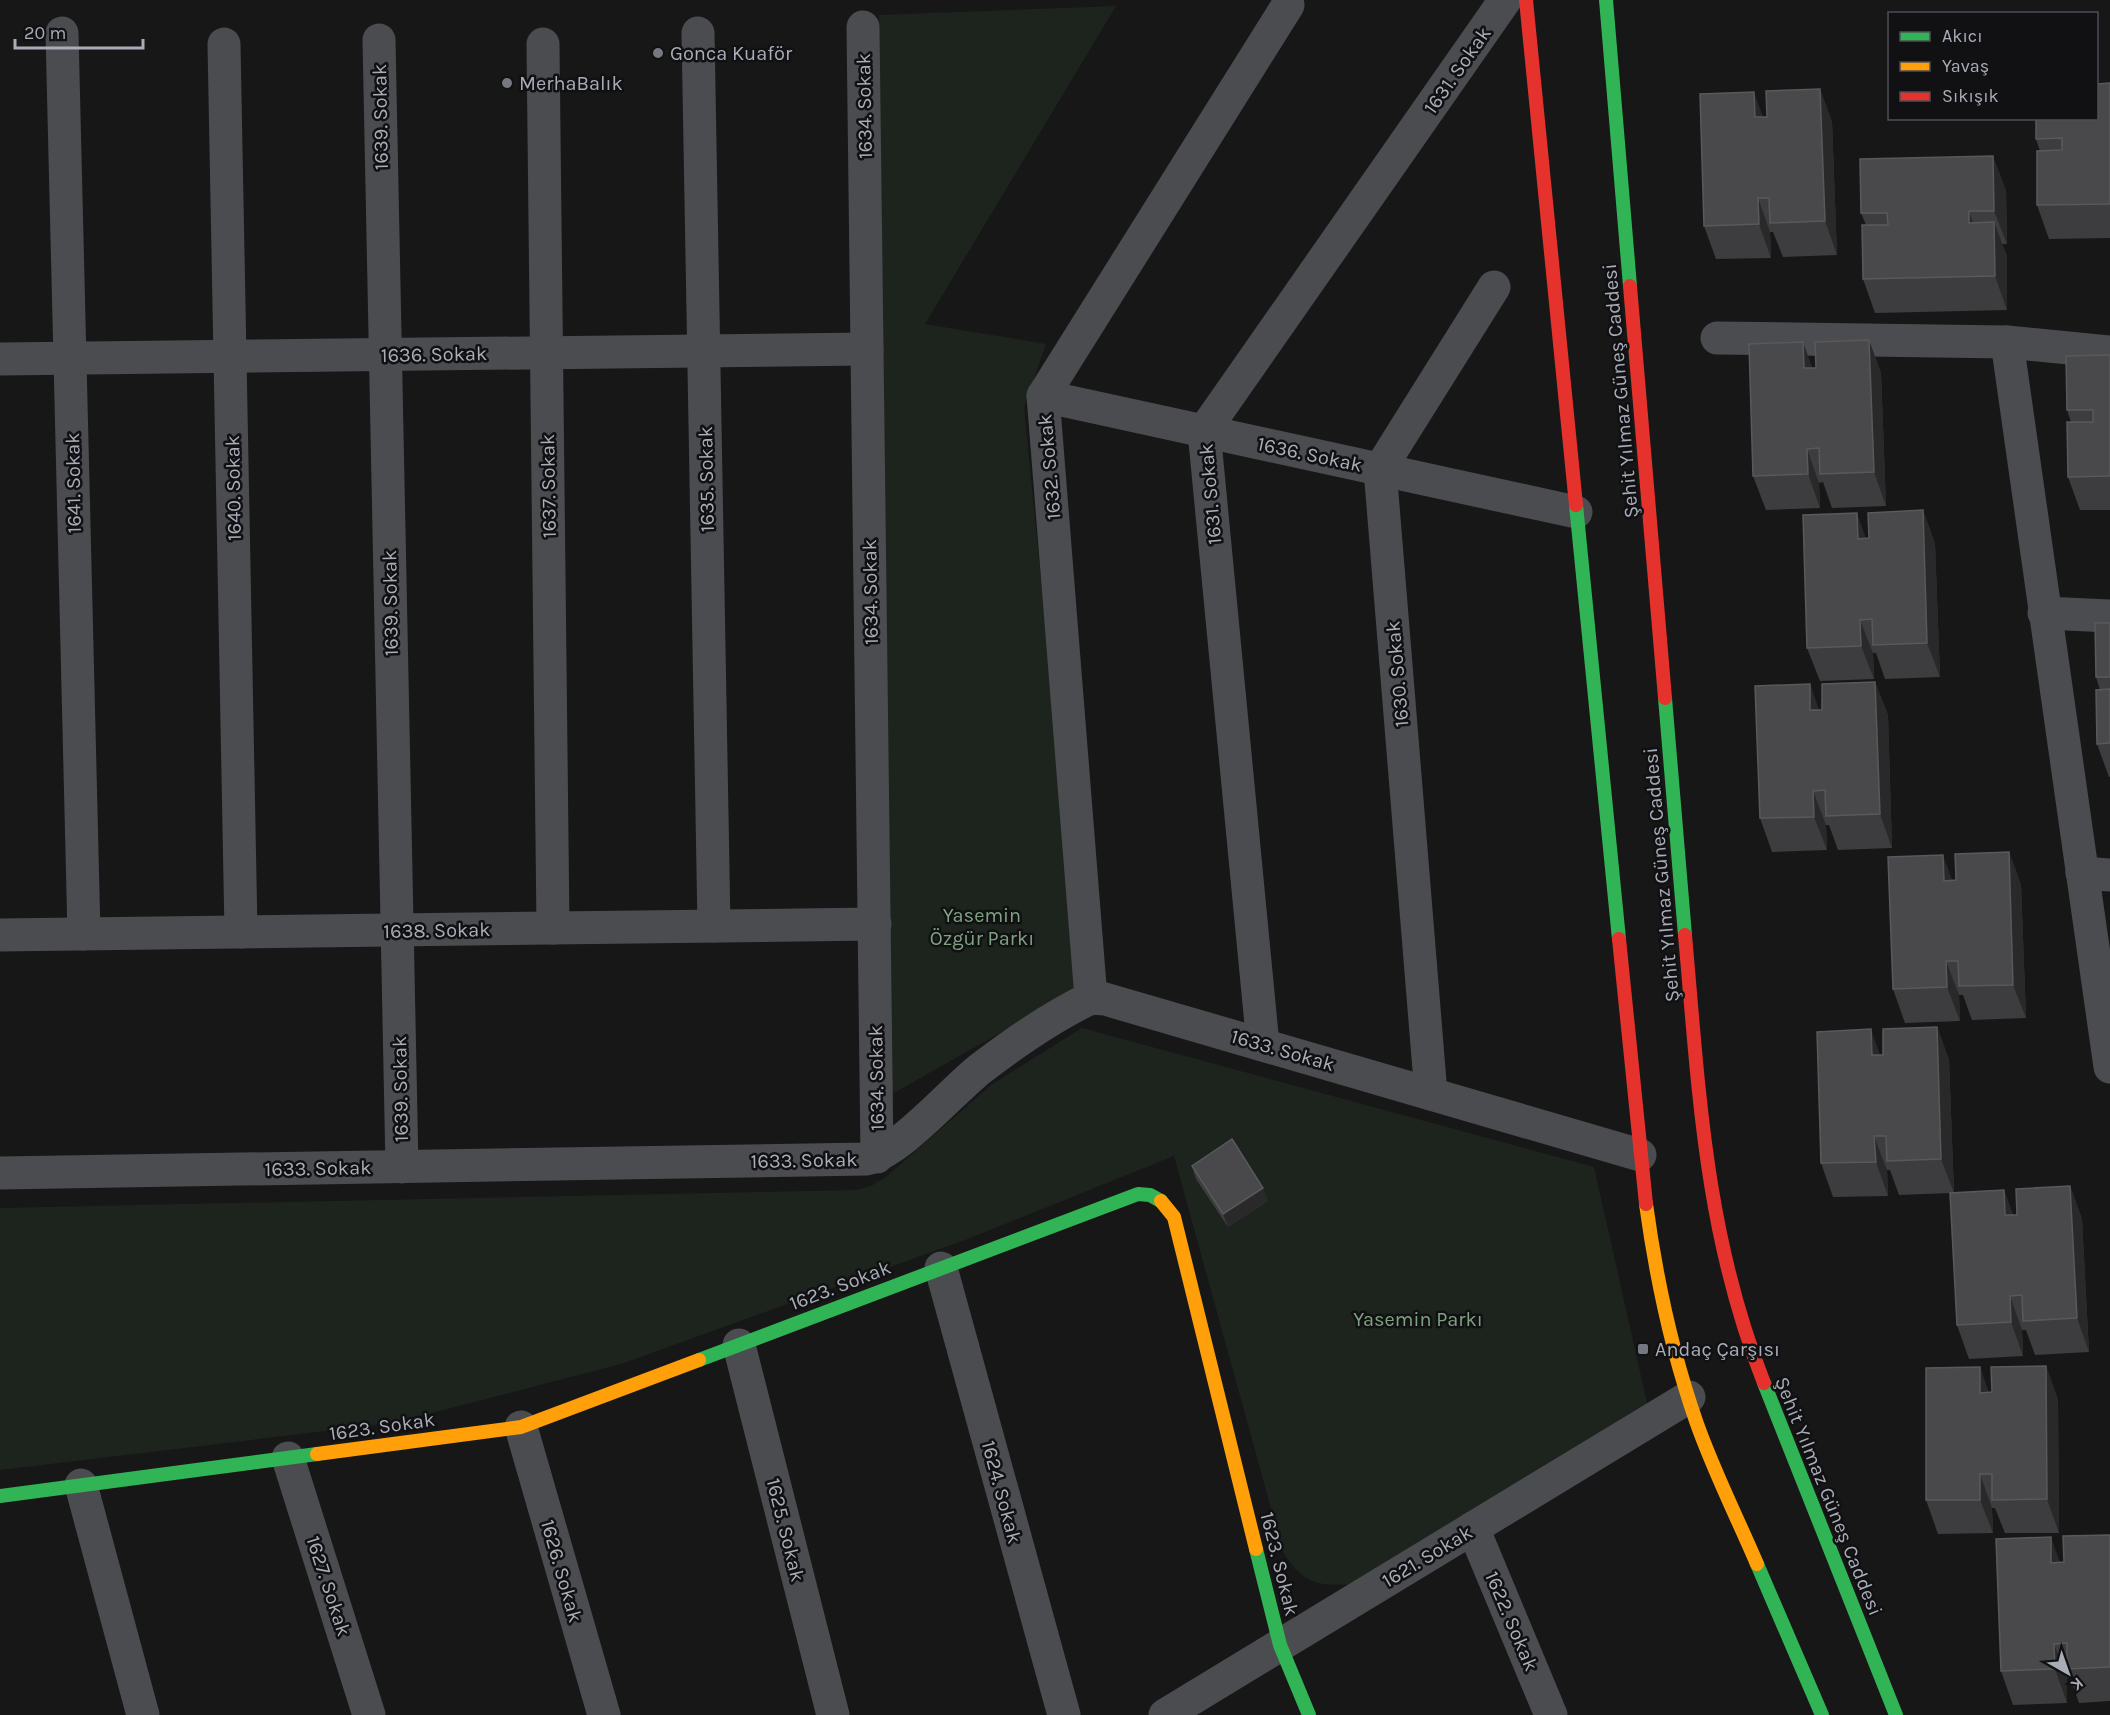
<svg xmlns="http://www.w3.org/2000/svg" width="2110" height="1715" font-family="Karla,sans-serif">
<rect width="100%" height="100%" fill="#171717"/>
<g fill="#1d241e">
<polygon points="1116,6 925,324 1046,344 1024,407 1081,987 892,1094 879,15"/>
<path d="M1082,1028L1594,1167L1647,1403L1357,1584C1318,1586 1305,1586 1283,1552L1174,1156L965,1240L621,1364L393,1423L0,1470V1208L856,1190L871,1186L887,1176L991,1085Z"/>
</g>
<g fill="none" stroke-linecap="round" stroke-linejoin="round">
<g stroke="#4b4c50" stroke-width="33">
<polyline points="863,27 877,1157"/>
<polyline points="62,33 84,934"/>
<polyline points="698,33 714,926"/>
<polyline points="379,40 402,1167"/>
<polyline points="224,44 241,932"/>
<polyline points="543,44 553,928"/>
<polyline points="1717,338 2007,342 2110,352"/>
<polyline points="2007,342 2110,1067"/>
<polyline points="0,359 867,349"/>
<polyline points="1043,396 1576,512"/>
<polyline points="2044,613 2110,616"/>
<polyline points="2082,873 2110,875"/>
<polyline points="0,935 875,924"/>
<polyline points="1091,998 1043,396 1288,5"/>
<polyline points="1263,1045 1204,431 1505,0"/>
<polyline points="1431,1094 1380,469 1494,287"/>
<path d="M0,1173L866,1159C899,1153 951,1092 980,1069C1014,1043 1053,1016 1091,998L1105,999L1640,1155"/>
<polyline points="941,1268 1064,1715"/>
<polyline points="739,1345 833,1715"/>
<polyline points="521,1427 604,1715"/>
<polyline points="288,1458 369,1715"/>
<polyline points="81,1485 143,1715"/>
<polyline points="1473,1528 1551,1715"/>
<polyline points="1165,1715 1689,1397"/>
</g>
<g stroke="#30b455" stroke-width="14">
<polyline points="1606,0 1630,286"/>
<polyline points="1576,505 1619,939"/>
<polyline points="1665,698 1685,935"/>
<polyline points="699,1360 1138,1194 1150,1195 1161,1201"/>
<polyline points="1764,1383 1896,1715"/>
<polyline points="0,1496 317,1454"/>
<polyline points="1256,1549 1280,1645 1309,1715"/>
<polyline points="1757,1564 1822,1715"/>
</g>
<g stroke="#ff9f0a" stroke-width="14">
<polyline points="1161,1201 1174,1217 1256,1549"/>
<path d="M1646,1204C1656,1277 1672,1352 1696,1421C1713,1470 1737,1517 1757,1564"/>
<polyline points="317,1454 521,1427 699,1360"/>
</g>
<g stroke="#e5322d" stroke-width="14">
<polyline points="1526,0 1576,505"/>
<polyline points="1630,286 1665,698"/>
<path d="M1685,935C1699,1092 1705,1234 1764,1383"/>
<polyline points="1619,939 1646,1204"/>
</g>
</g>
<g fill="#3d3d3f">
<polygon points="2110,83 2110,238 2049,239 2037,205 2040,151 2036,139"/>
<polygon points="1820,89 1832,122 1837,255 1783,257 1773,232 1770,232 1771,258 1716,259 1704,226 1763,117 1767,117"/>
<polygon points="2006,190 2007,244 2002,244 2007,256 2007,310 1875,313 1863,279 1866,225 1861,213"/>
<polygon points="1869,340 1881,373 1886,506 1832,508 1823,482 1819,483 1820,508 1766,510 1753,476 1812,368 1816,368"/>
<polygon points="2110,355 2110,510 2080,510 2068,477 2071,422 2067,410"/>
<polygon points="1923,510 1935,544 1940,677 1885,679 1876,653 1873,653 1874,679 1820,681 1807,648 1866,539 1869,538"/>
<polygon points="2110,623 2110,777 2109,777 2097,744 2100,690 2096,677"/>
<polygon points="1875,682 1888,715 1892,848 1838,850 1829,825 1826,825 1827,850 1772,852 1760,818 1819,710 1822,710"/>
<polygon points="2009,852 2021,885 2026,1018 1972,1020 1963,995 1959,995 1960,1021 1905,1023 1893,989 1952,880 1956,880"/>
<polygon points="1937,1027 1949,1060 1954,1193 2004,1190 2013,1215 2017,1215 2070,1186 2082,1219 2089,1352 2035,1355 2026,1330 2022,1330 2023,1356 1969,1359 1957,1325 1950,1193 1899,1195 1890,1170 1887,1170 1888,1196 1833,1197 1821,1163 1880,1055 1883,1055"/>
<polygon points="1192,1166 1268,1201 1228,1227 1196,1179"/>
<polygon points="2046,1366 2058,1400 2059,1533 2005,1533 1995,1508 1992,1508 1993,1533 1938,1534 1926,1500 1989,1393 1992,1392"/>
<polygon points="2110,1535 2110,1701 2079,1703 2070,1677 2067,1678 2067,1703 2013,1705 2001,1671 2060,1562 2064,1562"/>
</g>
<g fill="#29292a">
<polygon points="1820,89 1832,122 1837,255 1825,221"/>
<polygon points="1754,92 1766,125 1755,117"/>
<polygon points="1993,156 2006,190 2007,244 1994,211"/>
<polygon points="1758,198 1770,232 1771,258 1759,224"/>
<polygon points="1969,211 1981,245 1969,223"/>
<polygon points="1994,222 2007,256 2007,310 1995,276"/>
<polygon points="1869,340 1881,373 1886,506 1874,472"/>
<polygon points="1803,342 1815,375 1804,368"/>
<polygon points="1807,449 1819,483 1820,508 1808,474"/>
<polygon points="1923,510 1935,544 1940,677 1927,643"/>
<polygon points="1857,513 1869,547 1858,539"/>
<polygon points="1860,620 1873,653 1874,679 1861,646"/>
<polygon points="1875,682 1888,715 1892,848 1880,814"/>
<polygon points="1810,684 1822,718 1810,710"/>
<polygon points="1813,791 1826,825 1827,850 1814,817"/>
<polygon points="2009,852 2021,885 2026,1018 2013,985"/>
<polygon points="1943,855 1955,888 1944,881"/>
<polygon points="1946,961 1959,995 1960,1021 1947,987"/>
<polygon points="1937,1027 1949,1060 1954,1193 1941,1159"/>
<polygon points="1871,1029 1883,1063 1872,1055"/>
<polygon points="1874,1136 1887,1170 1888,1196 1876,1162"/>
<polygon points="2070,1186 2082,1219 2089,1352 2077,1318"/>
<polygon points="1263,1188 1268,1201 1228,1227 1223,1214"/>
<polygon points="2004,1190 2016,1223 2005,1215"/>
<polygon points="2010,1296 2022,1330 2023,1356 2011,1322"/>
<polygon points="2046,1366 2058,1400 2059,1533 2047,1499"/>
<polygon points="1980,1367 1992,1401 1980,1393"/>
<polygon points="1980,1474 1992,1508 1993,1533 1980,1500"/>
<polygon points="2051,1537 2063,1571 2051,1563"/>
<polygon points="2054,1644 2067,1678 2067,1703 2055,1669"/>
</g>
<g fill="#49494c" stroke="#58595d" stroke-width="1.5">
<polygon points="2110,83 2110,204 2037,205 2037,151 2062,150 2062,138 2036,139 2036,118 2097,118 2097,84"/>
<polygon points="1820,89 1825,221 1770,223 1769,198 1758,198 1759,224 1704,226 1700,94 1754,92 1755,117 1767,117 1766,91"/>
<polygon points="1993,156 1994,211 1969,211 1969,223 1994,222 1995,276 1863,279 1862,225 1888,225 1887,213 1861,213 1860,159"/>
<polygon points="1869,340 1874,472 1820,474 1819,448 1807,449 1808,474 1753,476 1749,344 1803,342 1804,368 1816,368 1815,342"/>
<polygon points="2110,355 2110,476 2068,477 2067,422 2093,422 2093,410 2067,410 2066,356"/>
<polygon points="1923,510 1927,643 1873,645 1872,619 1860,620 1861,646 1807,648 1803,515 1857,513 1858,539 1869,538 1868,513"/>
<polygon points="2095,623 2110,623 2110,677 2096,677"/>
<polygon points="1875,682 1880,814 1826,816 1825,790 1813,791 1814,817 1760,818 1755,686 1810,684 1810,710 1822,710 1822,684"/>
<polygon points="2110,689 2110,743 2097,744 2096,690"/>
<polygon points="2009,852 2013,985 1959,986 1958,961 1946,961 1947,987 1893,989 1888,857 1943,855 1944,881 1956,880 1955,854"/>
<polygon points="1937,1027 1941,1159 1887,1161 1886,1136 1874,1136 1876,1162 1821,1163 1817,1032 1871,1029 1872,1055 1883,1055 1883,1029"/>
<polygon points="1232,1139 1263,1188 1223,1214 1192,1166"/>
<polygon points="2070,1186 2077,1318 2023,1321 2022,1295 2010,1296 2011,1322 1957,1325 1950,1193 2004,1190 2005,1215 2017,1215 2016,1189"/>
<polygon points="2046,1366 2047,1499 1992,1500 1992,1474 1980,1474 1980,1500 1926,1500 1926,1368 1980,1367 1980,1393 1992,1392 1991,1367"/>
<polygon points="2110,1535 2110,1667 2067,1669 2067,1643 2054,1644 2055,1669 2001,1671 1996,1539 2051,1537 2051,1563 2064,1562 2063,1536"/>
</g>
<g fill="#757880" stroke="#111113" stroke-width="2">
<circle cx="658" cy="53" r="6"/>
<circle cx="507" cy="83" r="6"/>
<rect x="1637" y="1343" width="12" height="12" rx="3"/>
</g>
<g text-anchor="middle" stroke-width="5" stroke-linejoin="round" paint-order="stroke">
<g font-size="20" fill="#a8adb8" stroke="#111113" text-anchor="start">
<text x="670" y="60">Gonca Kuaför</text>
<text x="519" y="90">MerhaBalık</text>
<text x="1655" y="1356">Andaç Çarşısı</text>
</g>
<g font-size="20" fill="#a8adb8" stroke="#111113">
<text transform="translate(1457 70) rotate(-55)" y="7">1631. Sokak</text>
<text transform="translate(864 106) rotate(-91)" y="7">1634. Sokak</text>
<text transform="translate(380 117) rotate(-91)" y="7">1639. Sokak</text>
<text transform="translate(434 354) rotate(-1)" y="7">1636. Sokak</text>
<text transform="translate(1620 391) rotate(-95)" y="7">Şehit Yılmaz Güneş Caddesi</text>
<text transform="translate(1310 454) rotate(12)" y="7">1636. Sokak</text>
<text transform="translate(1049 467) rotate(-95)" y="7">1632. Sokak</text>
<text transform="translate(706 479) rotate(-91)" y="7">1635. Sokak</text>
<text transform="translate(73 483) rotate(-91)" y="7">1641. Sokak</text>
<text transform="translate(548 486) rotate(-91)" y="7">1637. Sokak</text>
<text transform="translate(233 488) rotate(-91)" y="7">1640. Sokak</text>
<text transform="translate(1210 494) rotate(-95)" y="7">1631. Sokak</text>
<text transform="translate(870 592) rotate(-91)" y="7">1634. Sokak</text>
<text transform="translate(390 603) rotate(-91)" y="7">1639. Sokak</text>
<text transform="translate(1397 674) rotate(-95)" y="7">1630. Sokak</text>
<text transform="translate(1661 875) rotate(-95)" y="7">Şehit Yılmaz Güneş Caddesi</text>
<text transform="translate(437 930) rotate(-1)" y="7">1638. Sokak</text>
<text transform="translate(1283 1050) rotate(16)" y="7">1633. Sokak</text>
<text transform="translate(876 1078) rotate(-91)" y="7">1634. Sokak</text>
<text transform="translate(400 1089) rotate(-91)" y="7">1639. Sokak</text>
<text transform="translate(804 1160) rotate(-1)" y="7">1633. Sokak</text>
<text transform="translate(318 1168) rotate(-1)" y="7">1633. Sokak</text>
<text transform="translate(840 1285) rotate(-21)" y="7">1623. Sokak</text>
<text transform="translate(382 1426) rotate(-8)" y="7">1623. Sokak</text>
<text transform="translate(1002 1492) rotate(75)" y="7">1624. Sokak</text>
<text transform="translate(1829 1496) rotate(68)" y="7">Şehit Yılmaz Güneş Caddesi</text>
<text transform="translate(786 1530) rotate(76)" y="7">1625. Sokak</text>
<text transform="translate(1427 1556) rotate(-31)" y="7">1621. Sokak</text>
<text transform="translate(1280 1564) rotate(76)" y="7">1623. Sokak</text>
<text transform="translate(562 1571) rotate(74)" y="7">1626. Sokak</text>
<text transform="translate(329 1586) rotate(72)" y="7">1627. Sokak</text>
<text transform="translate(1512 1621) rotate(67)" y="7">1622. Sokak</text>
</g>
<g font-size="20" fill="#7fa381" stroke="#111113">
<text x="982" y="922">Yasemin<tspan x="982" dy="23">Özgür Parkı</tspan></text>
<text x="1418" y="1326">Yasemin Parkı</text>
</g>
</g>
<rect x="1888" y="12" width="210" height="108" fill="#111113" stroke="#4d4f55" stroke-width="1.5"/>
<rect x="1900" y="32" width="30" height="9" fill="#30b455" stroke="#4d4f55" stroke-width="1.5"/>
<text x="1942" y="42" font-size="18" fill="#a8adb8">Akıcı</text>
<rect x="1900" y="62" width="30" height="9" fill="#ff9f0a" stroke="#4d4f55" stroke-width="1.5"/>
<text x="1942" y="72" font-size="18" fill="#a8adb8">Yavaş</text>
<rect x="1900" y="92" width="30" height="9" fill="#e5322d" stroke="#4d4f55" stroke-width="1.5"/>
<text x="1942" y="102" font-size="18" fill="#a8adb8">Sıkışık</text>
<g transform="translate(2068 1673) rotate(140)" stroke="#111113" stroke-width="4.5" paint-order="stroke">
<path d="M0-4.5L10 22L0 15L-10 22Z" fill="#a8adb8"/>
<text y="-9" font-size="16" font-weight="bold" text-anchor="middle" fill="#a8adb8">K</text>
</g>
<path d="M15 39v9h128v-9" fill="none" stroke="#a8adb8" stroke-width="3"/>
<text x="24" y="39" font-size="18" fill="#a8adb8" stroke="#111113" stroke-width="4.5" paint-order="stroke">20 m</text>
</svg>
